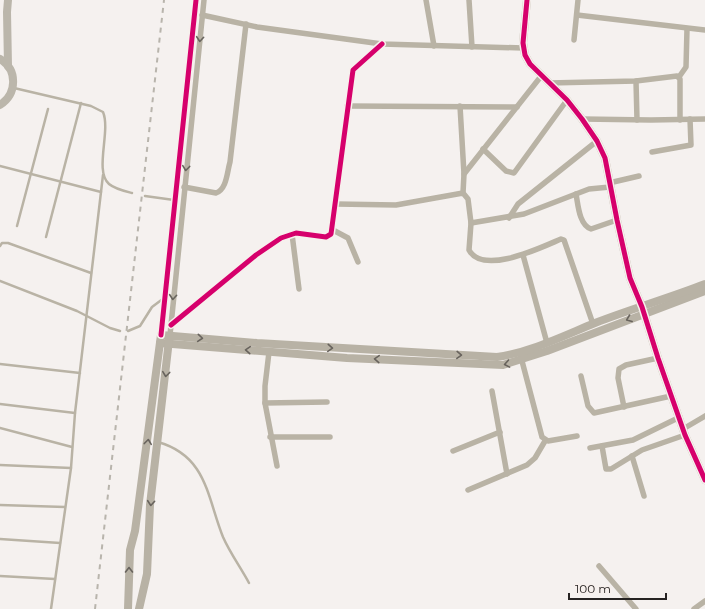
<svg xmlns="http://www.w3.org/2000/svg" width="705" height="609" font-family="Montserrat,sans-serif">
<rect width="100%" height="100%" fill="#f5f1ef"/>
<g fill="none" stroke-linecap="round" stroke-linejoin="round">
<g stroke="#b9b3a5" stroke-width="2.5">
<path d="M14,88L91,106L103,112C111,131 94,171 109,184C115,189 124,191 132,193"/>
<polyline points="0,166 101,192"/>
<polyline points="145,196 174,200"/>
<polyline points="17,226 48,109"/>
<polyline points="46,237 81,103"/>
<polyline points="0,246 2,243 8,243 91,273"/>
<polyline points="0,281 77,311 110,328 120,331"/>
<polyline points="128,331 140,326 152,307 164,298"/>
<polyline points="0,364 80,373"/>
<polyline points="0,404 75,413"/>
<polyline points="0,428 72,447"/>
<path d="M158,442C207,456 207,497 223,537C230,553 241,568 249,583"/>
<polyline points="0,465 71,468"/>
<polyline points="0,505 65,507"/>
<polyline points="0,539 60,543"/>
<polyline points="0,576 55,579"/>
<polyline points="51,609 71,468 75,413 103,175"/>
</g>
<g stroke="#b9b3a5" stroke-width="5.5">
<polyline points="426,0 434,46"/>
<polyline points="469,0 472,47"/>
<polyline points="202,15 257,27 382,44 523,48"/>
<polyline points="577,15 705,30"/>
<polyline points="574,40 578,0"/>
<polyline points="679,77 686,67 687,29"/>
<polyline points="636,81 637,120"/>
<polyline points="549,83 636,81 677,76 680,79 680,120"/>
<polyline points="347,106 517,107"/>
<polyline points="460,106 464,174"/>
<polyline points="582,119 651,120 705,119"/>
<polyline points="483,149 506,171 514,173 567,100"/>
<polyline points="652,152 691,145 690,119"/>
<polyline points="609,183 639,176"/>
<path d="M184,187L216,193C227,189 227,172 230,162L246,24"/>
<polyline points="463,193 464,174 542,75"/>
<path d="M576,194C578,204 579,225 591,229L617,220"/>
<polyline points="336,204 396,205 463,193 468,199 471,223 524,214 589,189 610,187"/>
<polyline points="509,218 518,204 597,141"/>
<path d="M471,223L469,250C483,276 542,247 561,239L564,240L593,324"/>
<polyline points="333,230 348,238 358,262"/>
<polyline points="292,234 299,289"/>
<polyline points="523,255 547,343"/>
<polyline points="171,325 256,255 281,238 296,233 326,237 331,234 353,70 382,44"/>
<polyline points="161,335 196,0"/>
<polyline points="170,335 204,0"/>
<polyline points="269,352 265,386 265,403 277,466"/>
<polyline points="522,361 542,437 548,441 577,436"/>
<polyline points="581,376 588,406 594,413 671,396"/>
<polyline points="492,391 507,474"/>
<polyline points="265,403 327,402"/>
<polyline points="624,407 618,378 619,369 626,365 658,358"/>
<polyline points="683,429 705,416"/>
<polyline points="270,437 330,437"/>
<polyline points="602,446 606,469 611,469 642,450 685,435"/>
<polyline points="590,448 633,440 680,417"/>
<polyline points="453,451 500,432"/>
<polyline points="632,456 644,496"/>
<polyline points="468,490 527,465 535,458 545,441"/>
<polyline points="599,566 636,609"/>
<polyline points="694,609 705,601"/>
</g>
<g stroke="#b8b2a5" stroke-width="8">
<polyline points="527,0 523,43 525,55 530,64 567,100 582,119 597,141 605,158 617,220 630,278 642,307 658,358 685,435 705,480"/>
<polyline points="160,343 347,358 503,365 547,351 705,291"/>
<path d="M128,609L130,550L135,531L161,335L257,343L497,357C531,352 563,336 595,323C631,309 669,298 705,284"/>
<polyline points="139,609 147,574 150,505 169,340"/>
</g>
<g stroke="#bbb6ab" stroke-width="8">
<path d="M0,59C18,70 17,94 0,105"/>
<polyline points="8,66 7,12 8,0"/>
</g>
<polyline stroke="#b8b4ac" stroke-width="2" stroke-dasharray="5 5" stroke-linecap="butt" points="95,609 164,0"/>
<defs>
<g id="cycleway">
<polyline points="527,0 523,43 525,55 530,64 567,100 582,119 597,141 605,158 617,220 630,278 642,307 658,358 685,435 705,480"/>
<polyline points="171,325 256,255 281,238 296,233 326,237 331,234 353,70 382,44"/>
<polyline points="161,335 196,0"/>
</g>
</defs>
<use href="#cycleway" stroke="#f7f0ed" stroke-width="8"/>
<use href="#cycleway" stroke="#d6006c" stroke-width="5"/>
</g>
<defs><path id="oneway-chevron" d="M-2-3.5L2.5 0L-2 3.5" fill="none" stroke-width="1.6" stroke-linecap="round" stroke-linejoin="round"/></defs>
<g stroke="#68645d">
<use href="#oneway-chevron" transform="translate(200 39) rotate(95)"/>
<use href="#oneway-chevron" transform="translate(186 168) rotate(97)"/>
<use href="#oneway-chevron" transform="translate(173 297) rotate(95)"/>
</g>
<g stroke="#68635d">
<use href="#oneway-chevron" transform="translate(629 319) rotate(159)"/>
<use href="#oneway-chevron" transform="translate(200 338) rotate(5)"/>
<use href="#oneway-chevron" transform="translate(330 348) rotate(4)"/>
<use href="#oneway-chevron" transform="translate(248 350) rotate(-176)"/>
<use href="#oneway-chevron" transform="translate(459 355) rotate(2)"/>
<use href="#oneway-chevron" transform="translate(377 359) rotate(-177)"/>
<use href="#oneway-chevron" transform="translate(507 364) rotate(170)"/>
<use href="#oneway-chevron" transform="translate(166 374) rotate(97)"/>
<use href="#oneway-chevron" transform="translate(148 442) rotate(-83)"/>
<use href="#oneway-chevron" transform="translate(151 503) rotate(95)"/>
<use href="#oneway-chevron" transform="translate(129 570) rotate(-90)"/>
</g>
<path d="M569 593v6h97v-6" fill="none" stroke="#262322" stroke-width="2"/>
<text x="575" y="593" font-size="12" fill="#262322" stroke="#f7f0ed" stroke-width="3" paint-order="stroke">100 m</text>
</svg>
